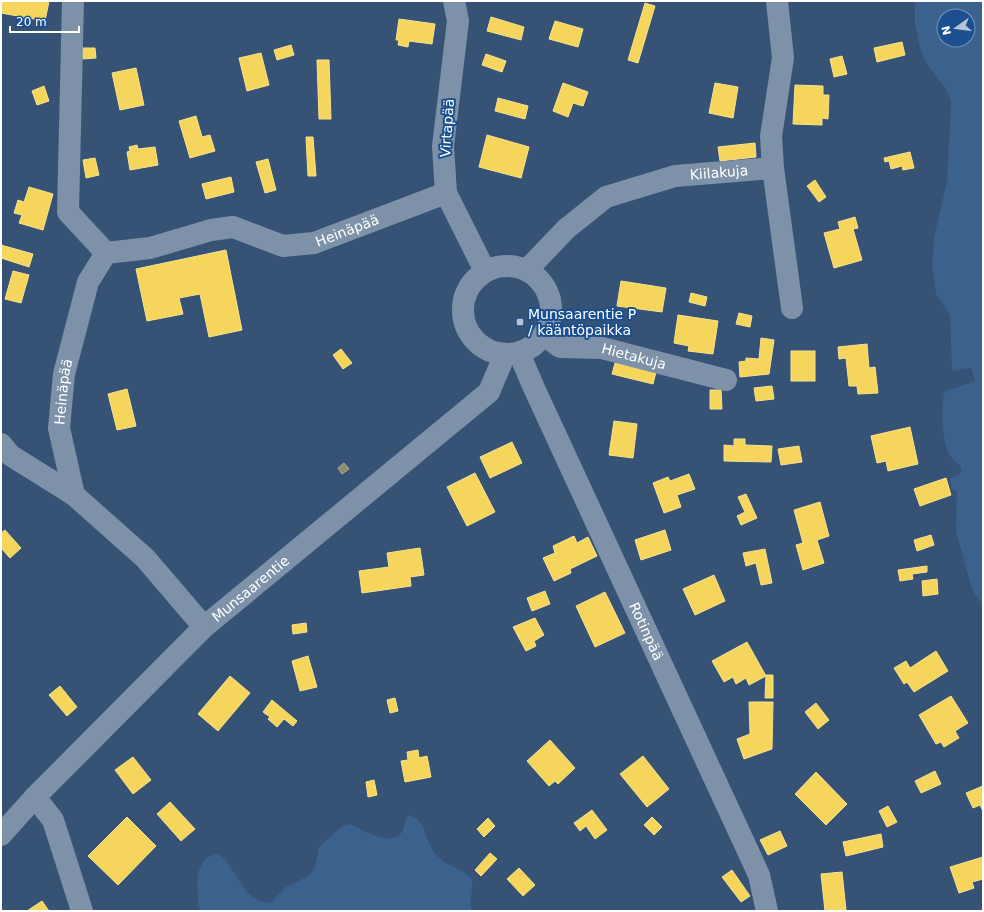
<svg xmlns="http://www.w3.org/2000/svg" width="984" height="912" font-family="'DejaVu Sans',sans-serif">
<rect width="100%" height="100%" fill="#365274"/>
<g fill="#3b618d" fill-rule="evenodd">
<path d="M915,1H983V604L976,596L971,586L956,531L957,491L952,489L950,478L958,475L962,470C960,462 952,461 949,454C942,442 940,404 945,391L973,382L975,380L971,368L952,371L950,315L936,294L932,264L934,238L947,181L951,101L946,89L925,61L920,48L915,25ZM944,16H968V40H944Z"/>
<path d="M408,815C427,820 424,838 434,852C442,864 459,868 471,877C475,887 468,900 472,911H200C196,892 192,859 217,853C238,866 239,900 270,903L286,887L310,875L315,867L319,847L342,826L351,824C363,831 393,849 403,830C405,825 405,819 408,815Z"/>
</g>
<g fill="#f6d55c" stroke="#f9e28d">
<polygon points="1,1 49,1 45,21 1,13"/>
<polygon points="645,3 655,6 638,63 628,60"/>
<polygon points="491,17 524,27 521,40 487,31"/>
<polygon points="399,19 435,24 432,44 409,41 408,47 398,45 399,40 396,40"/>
<polygon points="555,21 583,29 578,47 549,39"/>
<polygon points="902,42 905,55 877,62 874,48"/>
<polygon points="291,45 294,55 277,60 274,50"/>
<polygon points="82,48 95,48 96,58 83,59"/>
<polygon points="261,53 269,85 247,91 239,58"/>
<polygon points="486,54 506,61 502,72 482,65"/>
<polygon points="842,56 847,74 834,77 830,59"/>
<polygon points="317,60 329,60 331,119 319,119"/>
<polygon points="136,68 144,105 120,110 112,73"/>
<polygon points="563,83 588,92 583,106 573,103 568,117 553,111"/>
<polygon points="715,83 738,87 733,118 709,113"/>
<polygon points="795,85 823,86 823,95 829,95 828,119 822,118 822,125 793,124"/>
<polygon points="44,86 49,101 37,105 32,91"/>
<polygon points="498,98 528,106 525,119 495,111"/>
<polygon points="196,116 202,137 210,135 215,151 190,158 179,121"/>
<polygon points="487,135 529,147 521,178 479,167"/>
<polygon points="306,137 313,137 316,176 308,176"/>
<polygon points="755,143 756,157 720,161 718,147"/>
<polygon points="137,145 138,149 155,147 158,165 130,170 127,152 130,151 129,147"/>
<polygon points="910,152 914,168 903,170 902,166 891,169 889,161 885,162 884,158"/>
<polygon points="95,158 99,175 86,178 83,160"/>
<polygon points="268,159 276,190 265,193 256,162"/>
<polygon points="231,177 234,192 206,199 202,184"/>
<polygon points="815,180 826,197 819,202 807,186"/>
<polygon points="29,187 53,194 43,230 19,223 22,215 14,213 18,200 24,202"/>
<polygon points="855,217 858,228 853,229 862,260 834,268 824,233 840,229 838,222"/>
<polygon points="1,245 33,254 29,267 1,258"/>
<polygon points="226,250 242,330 209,337 200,294 179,298 183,314 147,321 136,269"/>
<polygon points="13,271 29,275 21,303 5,299"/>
<polygon points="621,281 666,288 662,312 617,306"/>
<polygon points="691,293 707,297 705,306 689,302"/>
<polygon points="739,313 752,316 750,327 736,324"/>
<polygon points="678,315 718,321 713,354 688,351 689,346 674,343"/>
<polygon points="761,338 774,340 769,374 740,377 739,362 746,361 746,358 759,359"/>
<polygon points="867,344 869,368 875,367 878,393 858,394 857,386 849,386 846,358 839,359 838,347"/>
<polygon points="341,349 352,363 343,369 333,355"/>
<rect x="791" y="351" width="24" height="30"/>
<polygon points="615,363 656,372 653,384 612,374"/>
<polygon points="772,386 774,399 756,401 754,388"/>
<polygon points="127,389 136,426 117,430 108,394"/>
<polygon points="710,390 721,390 722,409 710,409"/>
<polygon points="614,421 637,424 633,458 609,455"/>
<polygon points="910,427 918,464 888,471 886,461 877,463 871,436"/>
<polygon points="734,439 745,439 745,445 772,446 771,462 724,461 724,445 734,446"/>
<polygon points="512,442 522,463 490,478 480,457"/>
<polygon points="799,446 802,462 781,465 778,449"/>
<polygon points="475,473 495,512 467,526 447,487"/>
<polygon points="689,474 695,489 677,495 681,507 664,513 653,483 668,477 670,481"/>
<polygon points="946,478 951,495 920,506 914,489"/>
<polygon points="746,494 757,518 741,525 737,516 745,512 738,497"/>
<polygon points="820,502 829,536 817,540 824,563 803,570 796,545 803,543 794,510"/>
<polygon points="5,530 21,548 10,558 1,548 1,533"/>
<polygon points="665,530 671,550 641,560 635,540"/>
<polygon points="931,535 934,545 917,551 914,540"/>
<polygon points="574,536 577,543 588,537 597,556 570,569 571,573 554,581 543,558 555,553 553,546"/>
<polygon points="420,548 424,575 410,577 411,586 362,593 359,571 389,567 387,553"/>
<polygon points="765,549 772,583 761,585 756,563 746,566 743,553"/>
<polygon points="927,566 927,572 912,574 913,579 900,581 898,570"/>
<polygon points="714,575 725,601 695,615 683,589"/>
<polygon points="937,579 938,594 923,596 922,581"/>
<polygon points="545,591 550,604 532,611 527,598"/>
<polygon points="605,592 625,633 595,647 576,606"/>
<polygon points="535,618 544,635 534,641 536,646 526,651 513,627"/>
<polygon points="306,623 307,632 293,634 292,625"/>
<polygon points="747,642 766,676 749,685 746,678 736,684 733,677 724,682 712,661"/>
<polygon points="936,651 948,671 914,692 907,682 904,684 894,668 906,661 910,668"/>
<polygon points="308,656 317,687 300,691 292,661"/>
<polygon points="766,675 773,675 773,698 765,698"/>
<polygon points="230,676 250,693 218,731 198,714"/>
<polygon points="60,686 77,707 67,716 49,695"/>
<polygon points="951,696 968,723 955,731 959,738 944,747 941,742 936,744 919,715"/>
<polygon points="395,698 398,711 390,713 387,700"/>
<polygon points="272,700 297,721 293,726 284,719 277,727 268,719 270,717 263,712"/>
<polygon points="749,702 773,702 772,749 744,759 737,739 750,734"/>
<polygon points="816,703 829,720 818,729 805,712"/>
<polygon points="550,740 575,768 558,784 555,781 549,786 527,761"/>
<polygon points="418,750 419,758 427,756 431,777 405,782 401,761 408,760 407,752"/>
<polygon points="643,756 669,789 647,807 620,774"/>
<polygon points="133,757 151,780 133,794 115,770"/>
<polygon points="935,771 941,784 921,793 915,781"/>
<polygon points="816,772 847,804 826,825 795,794"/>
<polygon points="374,780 377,795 368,797 366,782"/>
<polygon points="983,786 983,811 980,805 973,808 966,793"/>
<polygon points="170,802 195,829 181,841 157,814"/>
<polygon points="888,806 897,822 887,827 879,811"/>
<polygon points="592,810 607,830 595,839 586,826 580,831 574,823"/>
<polygon points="127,817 156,846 118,885 88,856"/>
<polygon points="652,817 662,827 654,835 644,825"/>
<polygon points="488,818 495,826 484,837 477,829"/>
<polygon points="780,831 787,846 768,855 760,840"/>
<polygon points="881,834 883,847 846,856 843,842"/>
<polygon points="490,853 497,859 481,876 475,870"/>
<polygon points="983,857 983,879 972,882 974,888 959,893 950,867"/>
<polygon points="519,868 535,885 523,896 507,879"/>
<polygon points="732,870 750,896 741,902 722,877"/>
<polygon points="842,872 846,910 825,911 821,874"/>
<polygon points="42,901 49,911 27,911"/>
</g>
<polygon fill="#8c8c6e" stroke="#aeae9a" points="344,463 349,469 342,474 338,468"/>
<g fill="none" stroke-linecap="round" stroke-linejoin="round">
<g stroke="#7d92a8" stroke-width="22">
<polyline points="73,1 68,212 106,253"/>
<polyline points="454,1 458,21 443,146 446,193 485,271"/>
<polyline points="773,168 792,308"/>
<circle cx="507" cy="310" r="44"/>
<path id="s1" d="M527,270L566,229L606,197L675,176L773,168L771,136L783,58L777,1"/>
<path id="s2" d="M544,335L560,347L602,348L726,380"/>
<path id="s3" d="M519,353L534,388L759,875L767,911"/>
<polyline points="1,444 10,455 74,495"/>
<path id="s4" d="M204,627L145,558L74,495L59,428L64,374L88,282L106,253L150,248L211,230L233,227L283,246L314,243L446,193"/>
<polyline points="35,797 53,820 82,911"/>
<path id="s5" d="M1,835L35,797L204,627L489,392L505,354"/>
</g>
</g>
<rect fill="#b9c2ce" stroke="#1b4f8f" stroke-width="1.5" x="516" y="318" width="8" height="8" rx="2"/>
<g text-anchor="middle" stroke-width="4" stroke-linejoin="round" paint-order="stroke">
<g font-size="14" fill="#fff" stroke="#1b4f8f">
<text transform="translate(447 128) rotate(-86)" y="5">Virtapää</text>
<text dy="5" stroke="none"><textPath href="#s1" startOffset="224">Kiilakuja</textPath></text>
<text dy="5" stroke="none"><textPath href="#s4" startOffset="688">Heinäpää</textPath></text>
<text dy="5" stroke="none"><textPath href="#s2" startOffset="95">Hietakuja</textPath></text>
<text dy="5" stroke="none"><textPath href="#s4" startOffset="291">Heinäpää</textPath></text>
<text dy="5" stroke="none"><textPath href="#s5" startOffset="351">Munsaarentie</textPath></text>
<text dy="5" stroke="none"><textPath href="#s3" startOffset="306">Rotinpää</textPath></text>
</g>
<g font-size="14" fill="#fff" stroke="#1b4f8f" text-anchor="start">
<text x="528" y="319">Munsaarentie P<tspan x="528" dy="16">/ kääntöpaikka</tspan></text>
</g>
</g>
<rect width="984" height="912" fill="none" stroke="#ffffff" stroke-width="4"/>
<g transform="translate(956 28) rotate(256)"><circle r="19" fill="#1b4f8f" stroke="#7695bc"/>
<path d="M0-3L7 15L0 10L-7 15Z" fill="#b9c2ce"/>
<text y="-6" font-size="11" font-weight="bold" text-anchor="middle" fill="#ffffff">N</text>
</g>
<path d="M10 26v6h69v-6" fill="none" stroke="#ffffff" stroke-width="2"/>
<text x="16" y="26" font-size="12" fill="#ffffff" stroke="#1b4f8f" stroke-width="3" paint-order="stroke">20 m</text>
</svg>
